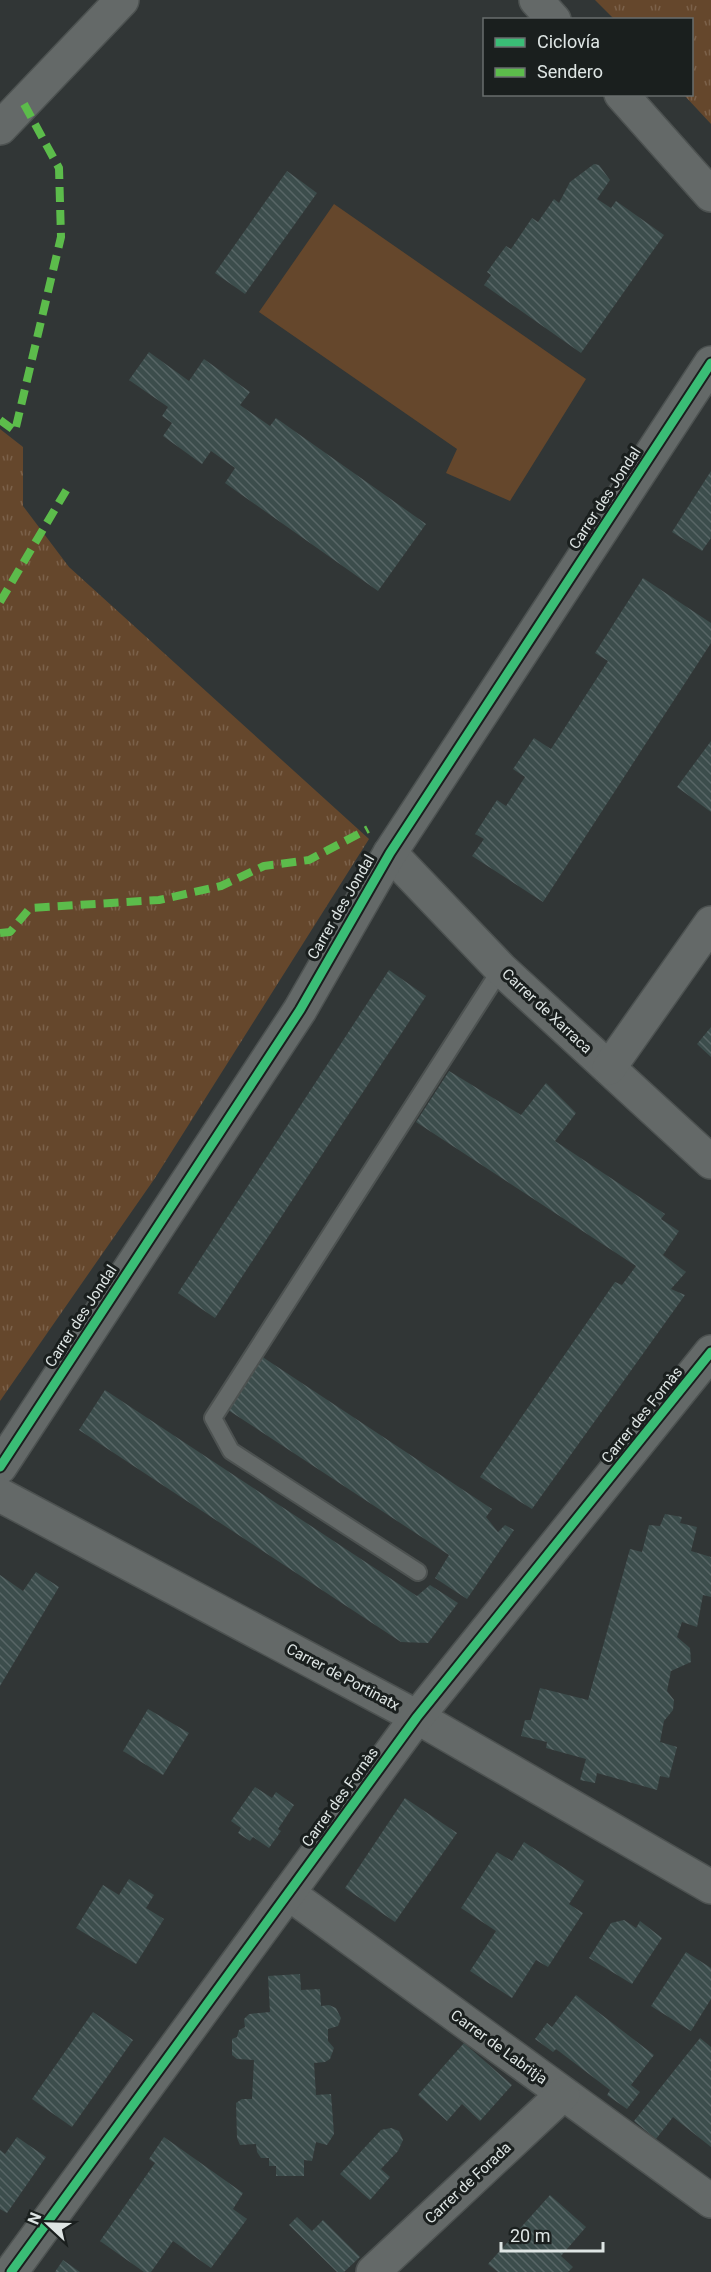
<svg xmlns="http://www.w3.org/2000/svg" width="711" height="2272" font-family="Roboto,sans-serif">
<defs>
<pattern id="grass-tufts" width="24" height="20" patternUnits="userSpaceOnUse" patternTransform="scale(1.5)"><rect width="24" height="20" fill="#65472c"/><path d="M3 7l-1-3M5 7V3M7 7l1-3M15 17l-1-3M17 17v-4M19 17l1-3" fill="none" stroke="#7b614a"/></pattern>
<pattern id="building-back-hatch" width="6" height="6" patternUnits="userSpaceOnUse" patternTransform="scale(1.5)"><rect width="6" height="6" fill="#3c4d4c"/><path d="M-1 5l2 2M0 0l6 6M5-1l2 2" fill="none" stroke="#586666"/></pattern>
</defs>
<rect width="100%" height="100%" fill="#313636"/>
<g fill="url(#grass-tufts)">
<polygon points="595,0 711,0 711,124 684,95 692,94 692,20 614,19"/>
<polygon points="0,429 23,447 23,506 69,567 369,839 155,1178 0,1401"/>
</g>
<polygon fill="#65472c" points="334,204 586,379 510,501 446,473 457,449 259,312"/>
<g fill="url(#building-back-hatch)">
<polygon points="594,164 599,165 610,180 597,199 611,208 616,201 664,235 581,353 484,285 491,275 487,272 506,246 511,249 532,218 538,222 554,199 559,203 570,182"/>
<polygon points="287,171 317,193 245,294 215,273"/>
<polygon points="149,352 189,381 204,359 250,392 240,405 270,426 276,418 426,524 378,591 225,483 235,468 211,451 202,464 163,436 172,423 162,416 168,407 129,380"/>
<polygon points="711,471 711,538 702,551 672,532"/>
<polygon points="643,578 711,623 711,643 543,902 472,856 484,839 475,834 497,800 506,806 525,777 513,769 534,738 551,749 608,661 595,653"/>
<polygon points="711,741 711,812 677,787"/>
<polygon points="389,970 426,996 215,1318 178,1293"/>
<polygon points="711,1027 711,1057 697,1044"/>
<polygon points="449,1071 521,1115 546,1083 576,1113 555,1141 665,1214 661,1219 679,1231 663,1255 686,1272 671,1289 685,1295 532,1509 480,1477 615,1282 622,1285 636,1266 416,1122"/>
<polygon points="258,1354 492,1509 486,1517 498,1532 505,1525 514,1530 467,1599 435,1578 449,1555 225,1408"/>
<polygon points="105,1390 417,1596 430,1585 458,1603 428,1643 401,1642 79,1430"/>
<polygon points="665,1514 682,1517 680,1523 697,1527 691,1551 711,1557 711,1597 703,1595 697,1627 682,1622 677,1637 690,1648 691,1662 671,1671 667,1691 674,1700 673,1710 664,1721 660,1742 677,1747 669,1778 660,1776 657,1790 597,1773 595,1783 580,1780 586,1759 546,1748 547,1742 521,1736 525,1720 531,1720 540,1688 588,1700 630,1549 642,1552 649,1525 660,1526"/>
<polygon points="36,1572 59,1587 0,1686 0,1575 23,1591"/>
<polygon points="148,1709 189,1733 163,1775 123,1751"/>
<polygon points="255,1787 272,1798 276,1792 294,1805 278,1829 281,1831 269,1848 253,1837 250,1841 238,1833 241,1828 231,1821"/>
<polygon points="405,1798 457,1833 395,1922 345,1888"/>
<polygon points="524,1842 584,1881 569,1904 583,1913 548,1967 536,1960 512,1998 470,1971 496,1931 461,1908 497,1852 512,1861"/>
<polygon points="129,1879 154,1895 146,1908 164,1919 136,1964 76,1928 103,1885 119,1895"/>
<polygon points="624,1920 636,1928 640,1921 662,1938 632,1984 589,1958 611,1923"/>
<polygon points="686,1952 711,1968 711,1999 691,2031 651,2006"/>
<polygon points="300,1974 301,1990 320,1989 321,2006 329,2005 336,2008 341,2018 338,2026 328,2029 328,2041 334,2048 330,2059 325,2062 314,2063 316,2095 331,2094 334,2134 327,2145 316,2142 312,2161 304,2160 304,2176 276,2176 276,2166 269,2166 269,2158 261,2158 257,2152 256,2144 240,2145 237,2138 236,2103 242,2099 252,2099 254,2060 237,2059 232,2055 232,2039 237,2037 239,2030 245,2027 244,2019 249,2014 270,2012 268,1976"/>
<polygon points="576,1995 654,2055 631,2085 640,2092 627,2109 607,2095 610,2090 556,2049 553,2052 535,2039 547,2023 552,2027"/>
<polygon points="93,2012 133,2040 72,2127 32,2099"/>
<polygon points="700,2038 711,2047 711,2147 673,2117 656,2139 634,2121"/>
<polygon points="464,2043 512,2085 480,2121 462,2104 447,2121 418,2095"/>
<polygon points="391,2128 399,2131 403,2140 398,2151 381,2169 390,2177 370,2200 340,2174 381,2130"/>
<polygon points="17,2137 46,2157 7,2213 0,2209 0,2150 5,2154"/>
<polygon points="164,2137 243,2193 233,2209 247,2219 211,2268 173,2241 151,2272 144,2272 100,2241 155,2163 149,2159"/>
<polygon points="550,2195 586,2227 561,2256 573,2267 568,2272 498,2272 488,2264"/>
<polygon points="297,2217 312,2231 323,2220 360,2257 344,2272 337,2272 289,2225"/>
<polygon points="63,2260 80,2272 55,2272"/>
</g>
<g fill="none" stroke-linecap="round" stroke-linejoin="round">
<defs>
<polyline id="lane" points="418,1572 231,1451 213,1418 501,969"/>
<g id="street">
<polyline points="536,0 554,20"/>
<polyline points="621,94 711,195"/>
<polyline points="0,128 122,0"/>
<polyline points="390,853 501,969 711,1162"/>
<polyline points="609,1068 711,923"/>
<polyline points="0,1467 300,1010 390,853 711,363"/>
<polyline points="0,1495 417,1717 711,1887"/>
<polyline points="288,1893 711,2201"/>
<polyline points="11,2272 417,1717 711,1352"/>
<polyline points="373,2272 563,2094"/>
</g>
</defs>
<use href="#lane" stroke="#4d5251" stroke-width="20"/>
<use href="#street" stroke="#4d5251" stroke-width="36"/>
<use href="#lane" stroke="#646968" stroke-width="16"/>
<use href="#street" stroke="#646968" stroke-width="33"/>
<g stroke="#5cbc4b" stroke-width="8" stroke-dasharray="15 8" stroke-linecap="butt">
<polyline points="0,420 15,431 61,237 59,168 24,104"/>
<polyline points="0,602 67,489"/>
<polyline points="0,933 10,932 30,908 159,900 221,886 264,866 309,860 368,829"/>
</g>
<defs>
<g id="cycleway">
<polyline points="0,1467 300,1010 390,853 711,363"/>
<polyline points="11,2272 417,1717 711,1352"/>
</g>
</defs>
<use href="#cycleway" stroke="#1a1f1e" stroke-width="13"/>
<use href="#cycleway" stroke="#3abd76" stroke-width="9"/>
</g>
<g text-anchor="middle" stroke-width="6" stroke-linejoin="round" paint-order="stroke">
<g font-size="15" fill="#dee5e4" stroke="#1a1f1e">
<text transform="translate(605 498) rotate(-57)" y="5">Carrer des Jondal</text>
<text transform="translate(341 907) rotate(-60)" y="5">Carrer des Jondal</text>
<text transform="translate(547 1011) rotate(43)" y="5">Carrer de Xarraca</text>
<text transform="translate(81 1316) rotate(-57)" y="5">Carrer des Jondal</text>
<text transform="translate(642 1415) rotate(-51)" y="5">Carrer des Fornàs</text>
<text transform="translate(343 1677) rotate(28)" y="5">Carrer de Portinatx</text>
<text transform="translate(340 1797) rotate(-54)" y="5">Carrer des Fornàs</text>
<text transform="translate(499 2047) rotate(36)" y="5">Carrer de Labritja</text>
<text transform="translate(468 2183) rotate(-43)" y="5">Carrer de Forada</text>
</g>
</g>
<rect x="483" y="18" width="210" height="78" fill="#1a1f1e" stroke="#686e6d" stroke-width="1.5"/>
<rect x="495" y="38" width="30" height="9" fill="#3abd76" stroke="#686e6d" stroke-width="1.5"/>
<text x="537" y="48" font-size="18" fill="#dee5e4">Ciclovía</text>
<rect x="495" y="68" width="30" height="9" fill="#5cbc4b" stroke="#686e6d" stroke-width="1.5"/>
<text x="537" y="78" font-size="18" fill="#dee5e4">Sendero</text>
<g transform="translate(48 2224) rotate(292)" stroke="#1a1f1e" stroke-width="4.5" paint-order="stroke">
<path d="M0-4.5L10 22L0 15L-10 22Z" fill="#dee5e4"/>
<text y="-9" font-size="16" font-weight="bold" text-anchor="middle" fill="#dee5e4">N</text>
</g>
<path d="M501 2242v9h102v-9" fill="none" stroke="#dee5e4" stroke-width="3"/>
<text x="510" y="2242" font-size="18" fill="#dee5e4" stroke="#1a1f1e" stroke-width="4.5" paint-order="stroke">20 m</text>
</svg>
